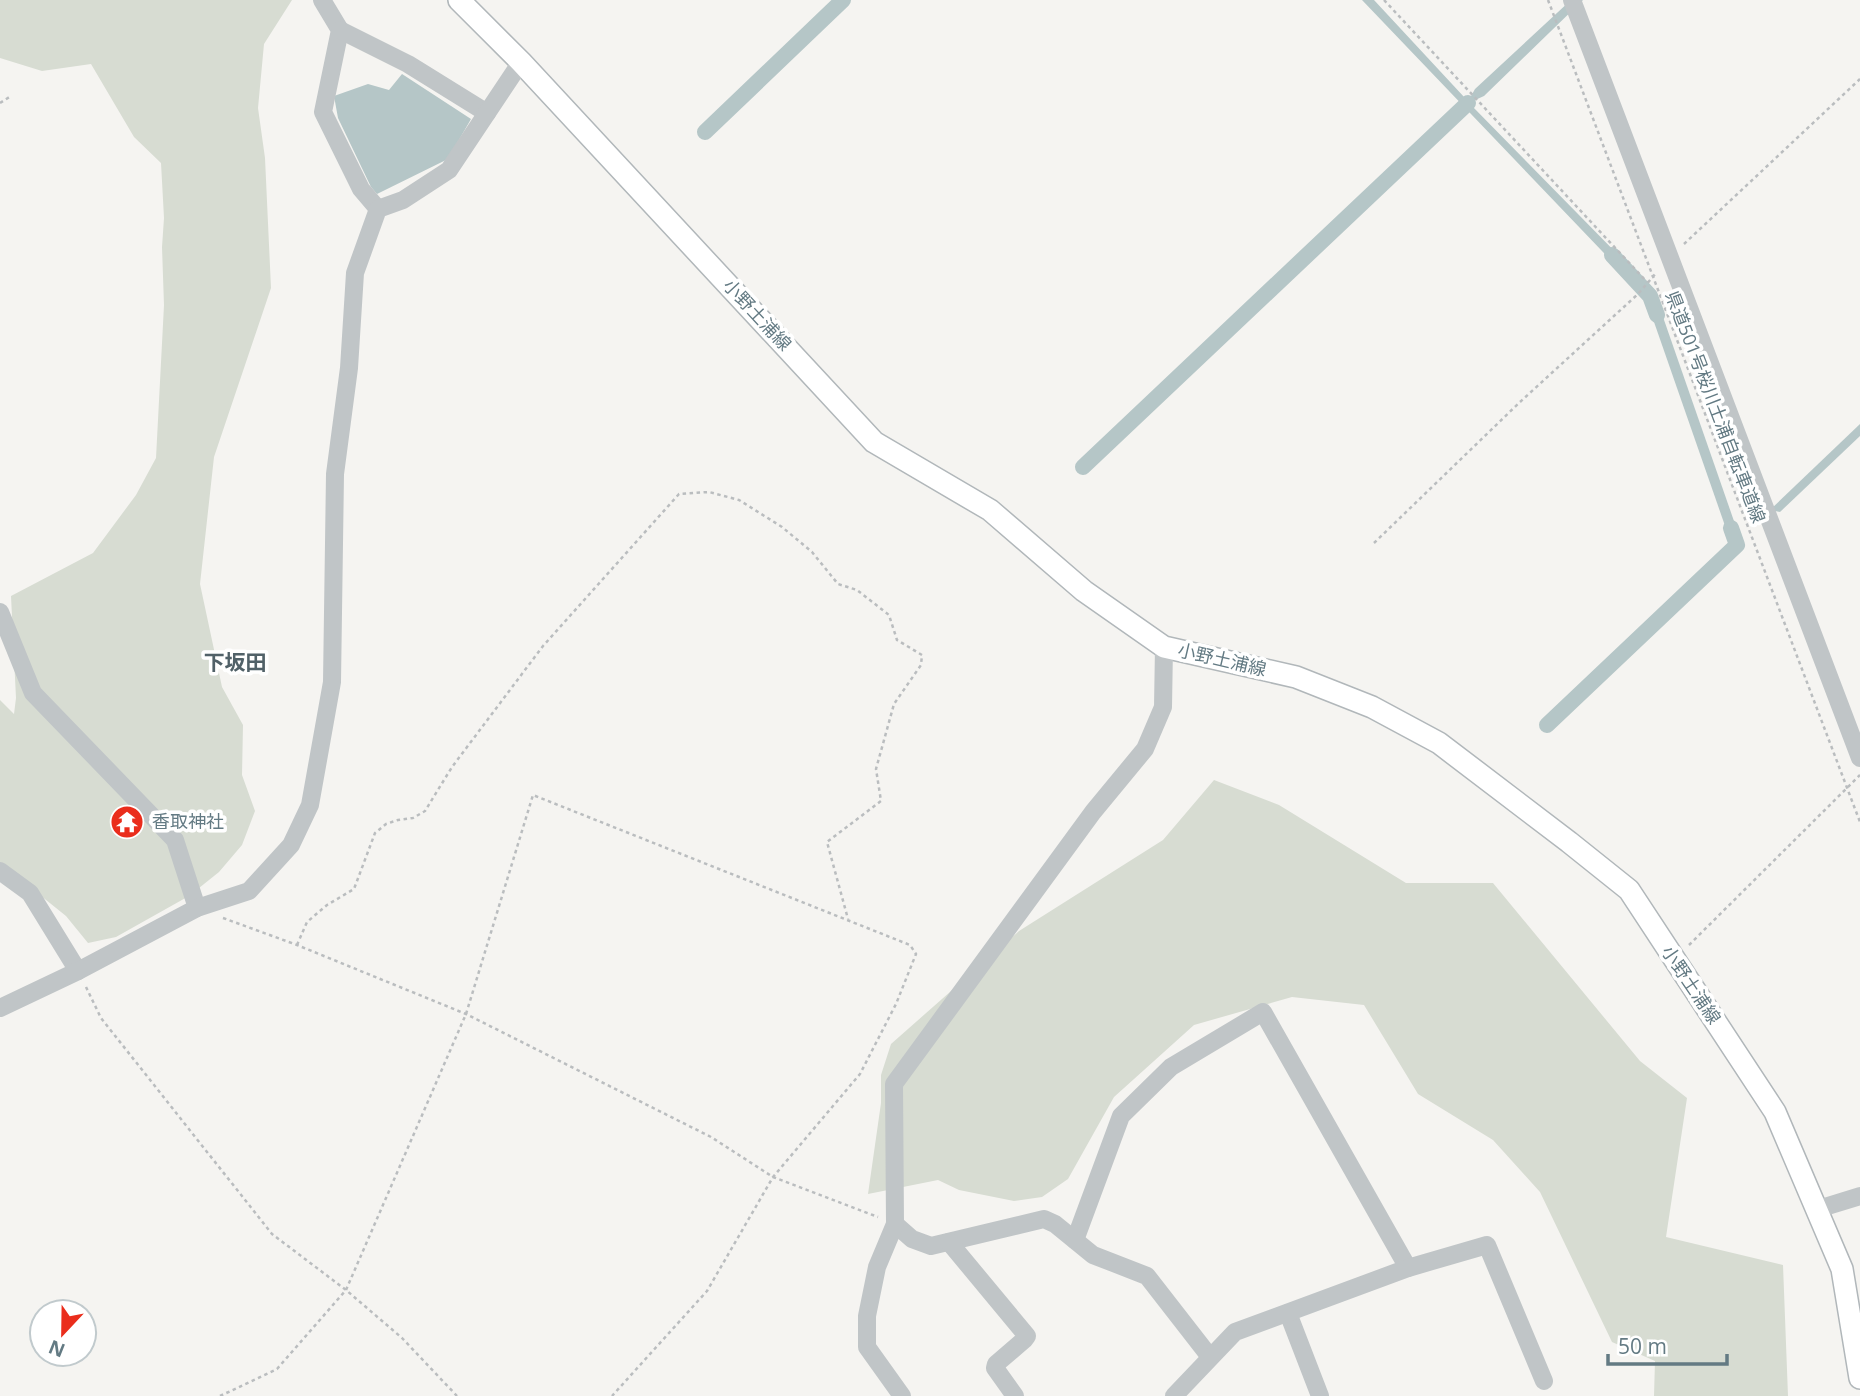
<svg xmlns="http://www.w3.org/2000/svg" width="1860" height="1396" font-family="'Open Sans','Noto Sans JP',sans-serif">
<rect width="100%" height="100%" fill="#f5f4f1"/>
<g fill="#d7dcd2">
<polygon points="0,0 292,0 264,44 258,108 265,158 271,288 214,457 200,584 222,687 243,725 242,775 255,811 242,845 219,872 189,896 116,937 88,943 66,916 0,863 0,700 14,714 16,698 11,596 93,553 136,495 156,458 164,305 162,247 164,218 161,163 134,137 91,64 42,71 0,58"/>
<polygon points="1214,780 1279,805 1406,883 1493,883 1640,1061 1687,1098 1666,1237 1783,1265 1788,1396 1654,1396 1655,1361 1612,1342 1540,1192 1493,1140 1418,1094 1364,1005 1292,997 1194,1025 1114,1097 1068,1179 1042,1197 1014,1201 959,1190 938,1180 868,1194 881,1103 881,1075 891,1044 1019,931 1163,840"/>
</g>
<g fill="#b5c6c7">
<polygon points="1362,0 1374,0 1465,98 1470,98 1475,89 1571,0 1583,0 1484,96 1473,101 1472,106 1631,268 1624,274"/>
<polygon points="402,74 471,119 448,159 377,194 371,187 338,118 334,96 368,84 389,90"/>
<polygon points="1655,294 1743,547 1731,543 1646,299"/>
<polygon points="1860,424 1860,436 1780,512 1770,510"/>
</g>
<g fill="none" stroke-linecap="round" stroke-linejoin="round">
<g stroke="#b5c6c7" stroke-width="16">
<polyline points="705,132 843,0"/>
<polyline points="1612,255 1650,296 1657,315"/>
<polyline points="1083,467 1468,103"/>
<polyline points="1547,725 1737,545 1731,528"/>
</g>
<defs>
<polyline id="major" points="459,0 521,62 874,442 990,510 1084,591 1164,647 1296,677 1372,707 1439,743 1569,842 1629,890 1775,1112 1842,1269 1860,1378"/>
</defs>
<use href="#major" stroke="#b1b7ba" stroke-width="24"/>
<g stroke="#babdbf" stroke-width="2.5" stroke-dasharray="3.5 3.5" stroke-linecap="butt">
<polyline points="1384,0 1647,282"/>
<polyline points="1548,0 1860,822"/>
<polyline points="0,103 11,96"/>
<polyline points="1684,244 1860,79"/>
<polyline points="1374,543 1520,402 1638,294 1657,272"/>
<polyline points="223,918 297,945 466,1014 711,1137 773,1177 878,1217"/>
<polyline points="297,945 307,922 327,905 354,889 375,833 386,824 398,820 413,818 425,811 452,767 543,646 679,494 709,492 739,500 782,527 812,552 838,584 857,590 889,615 897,640 922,655 921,665 894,704 876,769 881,801 827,842 848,919"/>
<polyline points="1689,945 1860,775"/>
<polyline points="86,987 101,1018 272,1234 346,1290 402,1338 457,1396"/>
<polyline points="220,1396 277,1369 346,1290 466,1014 533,795 910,945 916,954 896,1004 860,1074 773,1177 707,1291 612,1396"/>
</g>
<g stroke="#c0c5c7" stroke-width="18">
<polyline points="322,0 340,30 323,112 361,189 378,209"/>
<polyline points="1572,0 1860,758"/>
<polyline points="340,30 408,64 487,113"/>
<polyline points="0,612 33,693 175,840 197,908"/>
<polyline points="0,871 30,893 78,971"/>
<polyline points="0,1008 78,971 197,908 249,891 291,845 310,805 332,682 335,474 349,368 355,273 378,209 403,200 449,170 521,62"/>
<polyline points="1818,1209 1860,1196"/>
<polyline points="895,1224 912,1239 931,1246 1044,1219 1055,1224 1093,1255 1147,1276 1210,1357"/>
<polyline points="1075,1240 1121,1116 1171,1067 1263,1012 1408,1268"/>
<polyline points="949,1242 1027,1336 1024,1340 996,1364 995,1368 1015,1396"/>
<polyline points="1288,1313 1320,1396"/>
<polyline points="902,1396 867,1347 867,1316 877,1267 895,1224 894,1084 1093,812 1145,749 1163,707 1164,647"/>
<polyline points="1174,1396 1235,1332 1408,1268 1487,1245 1544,1381"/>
</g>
<use href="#major" stroke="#fff" stroke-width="21"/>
</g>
<defs>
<symbol id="temple-disc" viewBox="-11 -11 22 22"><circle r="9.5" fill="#ea2d1c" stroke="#fff"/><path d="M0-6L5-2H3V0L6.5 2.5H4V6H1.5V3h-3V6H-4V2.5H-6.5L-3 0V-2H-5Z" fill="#fff"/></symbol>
</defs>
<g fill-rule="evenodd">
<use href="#temple-disc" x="108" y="803" width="38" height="38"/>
</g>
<g text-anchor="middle" stroke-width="7" stroke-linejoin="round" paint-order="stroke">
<g font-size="18" fill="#637a83" stroke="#fff">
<text transform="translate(757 315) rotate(47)" y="6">小野土浦線</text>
<text transform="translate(1715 407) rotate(69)" y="6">県道501号桜川土浦自転車道線</text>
<text transform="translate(1222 660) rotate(13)" y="6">小野土浦線</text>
<text transform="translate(1691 985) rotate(56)" y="6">小野土浦線</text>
</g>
<g font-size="18" fill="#637a83" stroke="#fff" text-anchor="start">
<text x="152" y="828">香取神社</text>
</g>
<g font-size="21" font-weight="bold" fill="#516168" stroke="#fff">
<text x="235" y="670">下坂田</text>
</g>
</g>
<g transform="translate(63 1333) rotate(202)"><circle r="33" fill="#ffffff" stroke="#c1cacd" stroke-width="2"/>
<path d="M0-5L12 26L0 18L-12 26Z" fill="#ea2d1c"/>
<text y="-10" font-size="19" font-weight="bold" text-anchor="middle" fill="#637a83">N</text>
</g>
<path d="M1608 1354v10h119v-10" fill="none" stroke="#637a83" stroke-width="3.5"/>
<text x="1618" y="1354" font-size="21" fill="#637a83" stroke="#ffffff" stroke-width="5" paint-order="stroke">50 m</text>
</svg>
